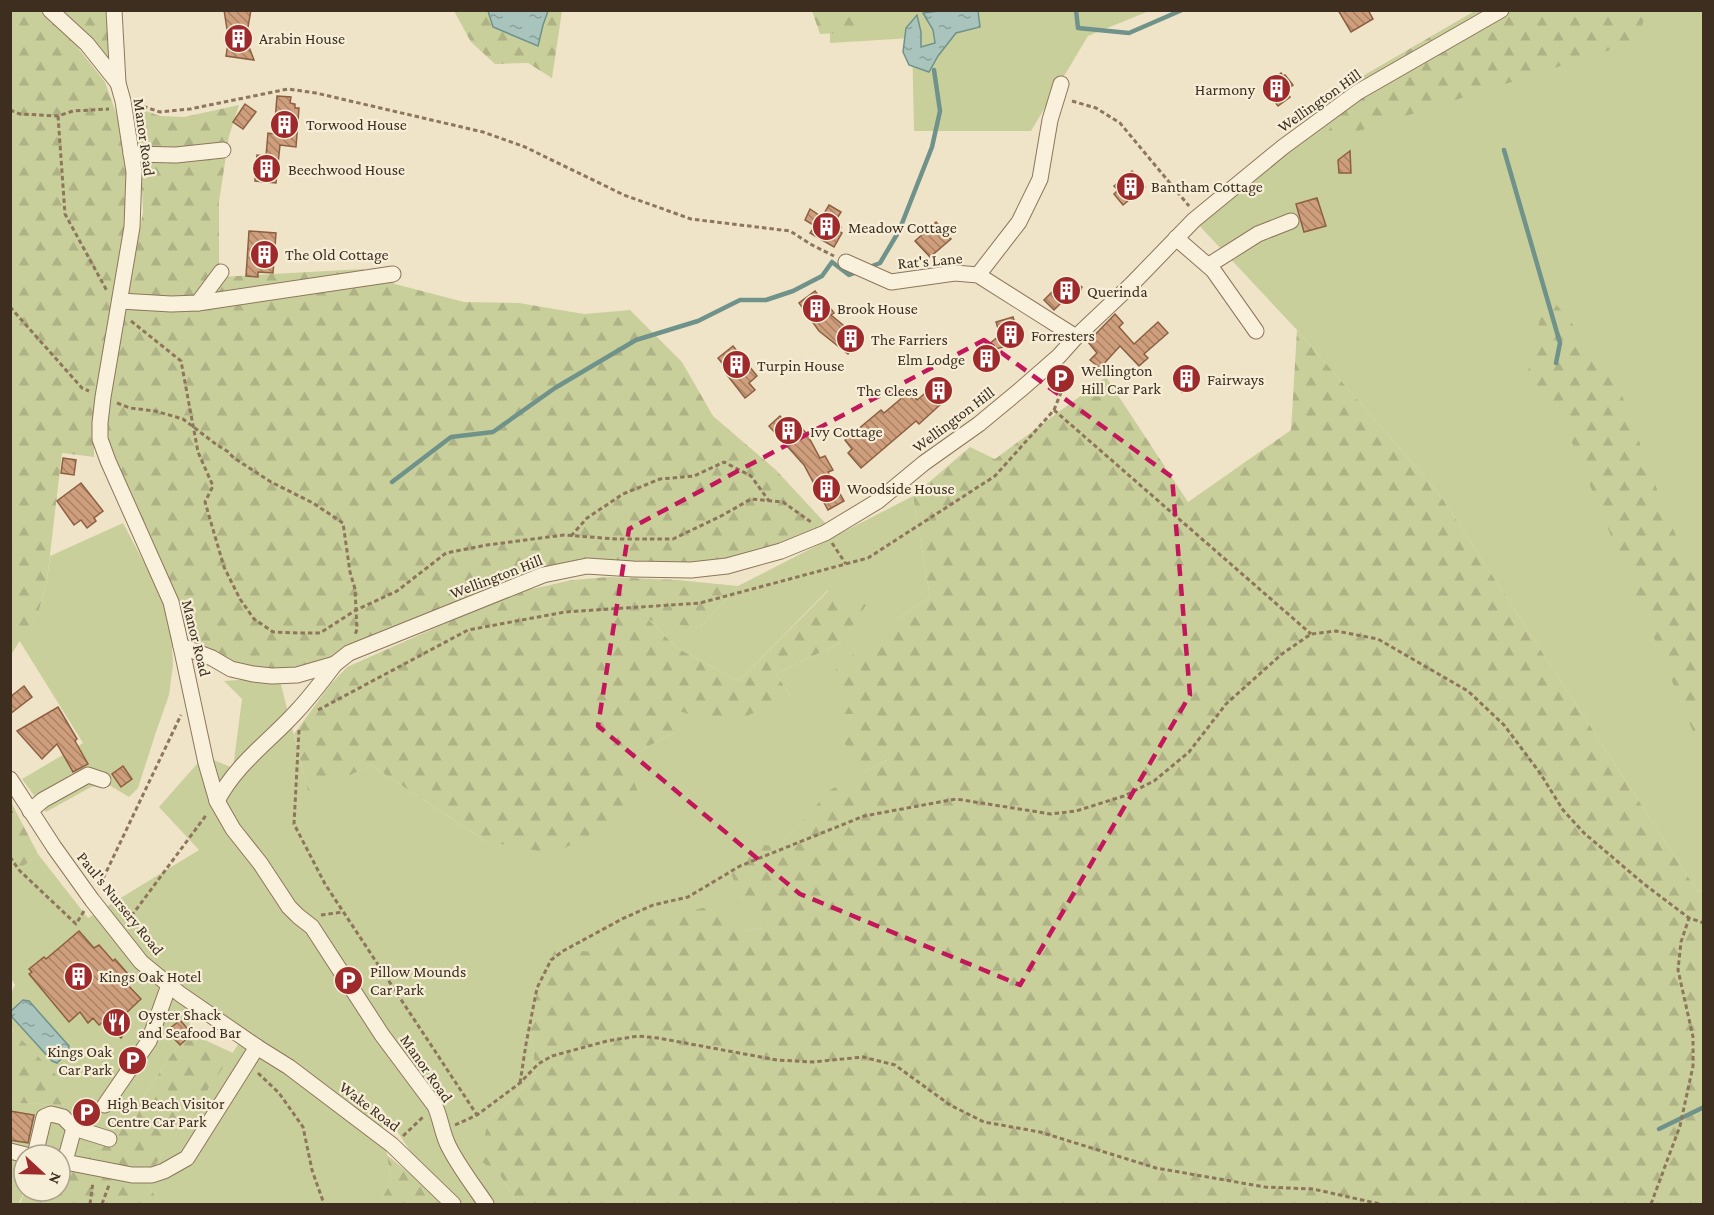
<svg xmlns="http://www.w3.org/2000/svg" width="1714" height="1215" font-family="'Crimson Pro',serif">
<defs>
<pattern id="forest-firs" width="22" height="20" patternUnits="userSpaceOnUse" patternTransform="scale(1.5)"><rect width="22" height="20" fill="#c9cf9b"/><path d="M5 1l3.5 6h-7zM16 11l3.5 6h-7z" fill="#aeb285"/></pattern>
<pattern id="water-ripples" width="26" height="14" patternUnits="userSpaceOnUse" patternTransform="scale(1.5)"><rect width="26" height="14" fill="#a9c4bc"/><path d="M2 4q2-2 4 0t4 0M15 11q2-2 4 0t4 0" fill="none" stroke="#8ba098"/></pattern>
<pattern id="building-back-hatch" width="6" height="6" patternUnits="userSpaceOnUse" patternTransform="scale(1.5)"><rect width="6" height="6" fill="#cf9f7d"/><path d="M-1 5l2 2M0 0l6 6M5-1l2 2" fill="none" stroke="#a98266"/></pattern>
</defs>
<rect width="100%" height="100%" fill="#f0e4c8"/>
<g fill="#c9cf9b">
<polygon points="830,11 1149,11 1088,36 1031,131 914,131 912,38 830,43"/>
<polygon points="1475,11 1703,11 1703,890 1698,892 1440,495 1297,330 1194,220 1358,79"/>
<path d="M913,496L930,597L895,620L869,714L843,742L892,757L830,791L779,847L740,896L771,927L745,931L636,923L609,954L529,1014L536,1076L489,1120L500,1175L517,1204H449L439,1194L380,1106L391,1182L379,1204H160L145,1180L242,1039L186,1008L192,1034L174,1051L113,1143L60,1160V1155H24C24,1171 28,1192 18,1204H11V1103L69,1105L11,1028V993L15,985L11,978V877L38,854L88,918L199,850L159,807L204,756L233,768L242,699L224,681L279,677L309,794L371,765L485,841L625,759L675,732L674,708L791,697L776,674L842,642L828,590L739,681L677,648L648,619L699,628L738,586Z"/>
<polygon points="123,523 160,593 171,627 173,665 169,695 156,732 138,788 129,797 109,785 91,787 46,812 22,779 83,743 19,640 39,610 47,580 50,556"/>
</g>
<g fill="url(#forest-firs)">
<polygon points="39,10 71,39 105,82 121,127 133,190 94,423 94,457 62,453 47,580 39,610 11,655 10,11"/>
<polygon points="57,11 106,11 109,62"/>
<polygon points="454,11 562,11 552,78 528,63 495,64 471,42"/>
<polygon points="812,11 860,11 862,32 820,34"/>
<polygon points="1475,11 1646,11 1638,41 1322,143 1356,80"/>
<polygon points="239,105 229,136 219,202 219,277 363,269 395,284 464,302 519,303 584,314 630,310 682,362 713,416 776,470 826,524 766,550 723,563 570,565 316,665 282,674 250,669 212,654 195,641 185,628 177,598 117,474 109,444 107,413 143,212 141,168 130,119 133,111 138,108 160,116 184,117"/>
<polygon points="1546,292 1614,374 1664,508 1703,597 1703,755 1562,419 1526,381"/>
<polygon points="1297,330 1440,495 1698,892 1703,890 1703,1204 517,1204 500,1175 478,1159 489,1120 536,1076 529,1014 555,949 609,953 636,923 716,905 745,931 770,927 740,896 730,871 758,844 779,847 830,790 889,759 863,764 843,742 868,714 839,714 836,669 895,620 930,597 913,496 970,447 995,459 1106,377 1188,502 1291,430"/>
<polygon points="608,577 678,580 738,586 699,628 649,620 677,648 739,681 829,590 866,605 842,642 776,674 791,697 721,727 675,709 675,732 625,759 644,807 553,854 485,841 371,765 309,795 294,734 330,685 347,667 514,593 572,580"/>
<polygon points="11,802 38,854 11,877 10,877"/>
<polygon points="10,1028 58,1077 69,1105 11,1103"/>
<polygon points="192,1034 233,1053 145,1180 160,1204 18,1204 21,1202 25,1191 60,1191 60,1160 113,1143 174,1051"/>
<polygon points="387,1155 443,1201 447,1204 379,1204 391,1182"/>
</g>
<g fill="url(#water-ripples)" stroke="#6f938a" stroke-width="1.5">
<polygon points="488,11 548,11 543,25 538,46 493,27"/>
<polygon points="939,11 978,11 980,27 956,33 938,56 929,72 909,65 903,52 906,28 917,15 921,32 921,47 935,43 933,30 923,13"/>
<polygon points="23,1000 29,1001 69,1046 68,1052 57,1063 52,1061 12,1017 11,1011"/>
</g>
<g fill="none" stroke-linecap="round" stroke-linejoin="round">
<g stroke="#6f938a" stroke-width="4.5">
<polyline points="1076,10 1078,28 1129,33 1182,10"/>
<polyline points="1504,150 1560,343 1556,363"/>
<polyline points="867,268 880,263 899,231 932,147 940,111 934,70"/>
<polyline points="392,482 451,437 493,432 555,388 636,340 698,321 740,300 766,300 793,291 822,276 832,262 849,275 857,272"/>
<polyline points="1659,1129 1704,1107"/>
</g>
</g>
<g fill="url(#building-back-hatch)" stroke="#8d5f41" stroke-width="1.5">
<polygon points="224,10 251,10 245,44 249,47 254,60 226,56 230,31 227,29"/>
<polygon points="1338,10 1368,10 1373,19 1351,32"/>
<polygon points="1281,73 1283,76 1285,75 1293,85 1285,91 1290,97 1278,106 1263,87"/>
<polygon points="277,96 291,97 290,103 295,104 295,108 299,108 296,147 280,145 276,183 255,181 257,155 266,156 268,133 274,134"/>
<polygon points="245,104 256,112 243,129 233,122"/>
<polygon points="1350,151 1351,173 1339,173 1338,160"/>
<polygon points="1132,171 1145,187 1123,205 1114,194 1118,190 1114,186"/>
<polygon points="1317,198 1326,226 1304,232 1296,204"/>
<polygon points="829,205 841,212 834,223 841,227 839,231 842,233 834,247 810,233 815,226 805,220 810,209 822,217"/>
<polygon points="936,222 951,239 930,257 915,241"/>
<polygon points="249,231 276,233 273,273 258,272 258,277 246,276"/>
<polygon points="1066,278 1082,287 1076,300 1069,295 1054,310 1044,300"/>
<polygon points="815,291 822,300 824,299 834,313 831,315 860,339 848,354 819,331 799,303"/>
<polygon points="1115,314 1123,323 1119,327 1134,344 1158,322 1168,333 1144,354 1148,358 1139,366 1120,346 1100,368 1090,360 1097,353 1088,342"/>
<polygon points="1013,317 1017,329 1019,328 1023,341 996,349 1000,354 991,362 993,364 983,372 974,362 982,356 980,354 976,355 1000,335 996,322"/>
<polygon points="733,346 757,376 749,383 755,390 745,398 727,375 730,373 718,358"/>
<polygon points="1190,366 1200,377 1182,392 1173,381"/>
<polygon points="941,380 952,394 919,424 916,421 861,468 848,453 852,449 845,440 881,410 884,413 910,391 917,400"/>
<polygon points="780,416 788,425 794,420 807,434 820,458 825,456 833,470 828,472 844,501 828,510 804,465 769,426"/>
<polygon points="63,458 76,460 74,475 61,473"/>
<polygon points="81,483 103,511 94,518 96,521 87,528 81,520 74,525 57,501"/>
<polygon points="24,686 32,697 10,714 10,697"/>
<polygon points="58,707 77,739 75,741 88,764 73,772 57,744 42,759 17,731"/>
<polygon points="123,766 132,779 121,787 112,774"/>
<polygon points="79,931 94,948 99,945 113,961 115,959 128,974 122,979 141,999 123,1016 129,1024 121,1038 104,1021 99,1025 93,1018 88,1023 80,1012 69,1022 29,974 32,972 29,969 44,957 46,959"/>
<polygon points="180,1020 192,1034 180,1045 167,1031"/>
<polygon points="10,1111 34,1115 28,1143 10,1140"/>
</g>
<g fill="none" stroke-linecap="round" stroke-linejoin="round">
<defs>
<g id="minor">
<polyline points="50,10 87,44 118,83"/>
<path d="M114,10L118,83L123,101L134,172L132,227L103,397L100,423V439L108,461L171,602L181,646L206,763L217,801L233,829L260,863L289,907L298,916L312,927L382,1035L435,1106C441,1119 442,1134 449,1147C459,1167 474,1186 486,1204"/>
<polyline points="131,154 176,155 223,150"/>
<polyline points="1176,238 1213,270 1256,331"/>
<polyline points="846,262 891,282 955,273 978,275 1076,337"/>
<polyline points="1209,265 1258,234 1291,221"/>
<polyline points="978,275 1019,222 1040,179 1050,120 1061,84"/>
<polyline points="120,301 171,304 198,303 393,274"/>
<polyline points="198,303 221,272"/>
<polyline points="181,646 212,658 231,669 253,674 272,676 297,675 335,664 349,653 543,575 587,566 633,569 691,570 727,566 781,551 825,533 878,501 924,463 979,424 1020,390 1059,356 1076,337 1131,285 1194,220 1283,147 1358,92 1501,10"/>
<polyline points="10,779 54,847 92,900 141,962 180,994 257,1047 289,1067 392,1145 453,1204"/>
<path d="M217,801C237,763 269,742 297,711C311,696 323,680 335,664"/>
<polyline points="30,811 43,800 88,775 103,780"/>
<polyline points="105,1105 149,1041 169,985"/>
<polyline points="74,1128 109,1139"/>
<polyline points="10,1151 26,1155"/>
<polyline points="35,1155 44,1117 51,1114 63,1117 74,1128 65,1161"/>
<polyline points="60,1161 132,1175 152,1175 164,1171 187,1158 257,1047"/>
</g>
</defs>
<use href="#minor" stroke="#8d765c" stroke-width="17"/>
<g stroke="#8d765c" stroke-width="3" stroke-dasharray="4.5 3" stroke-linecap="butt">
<polyline points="1072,101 1096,108 1120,123 1189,206"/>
<polyline points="136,104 160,112 190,109 288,89 316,93 483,132 525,147 624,195 691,219 790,231 812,245 834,256"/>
<polyline points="10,110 20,114 58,116 73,111 109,109"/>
<polyline points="58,116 65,214 107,291"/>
<polyline points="10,307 82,388 89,391"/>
<polyline points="131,321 181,361 198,452 213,486 205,502 224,567 240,599 254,619 273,632 298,633 320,633 356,610 397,591 446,553 487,545 564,535 616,539 673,539 723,515 751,499 783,502 811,522"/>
<polyline points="117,403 130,408 155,411 183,419 217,445 227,451 234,458 271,482 313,503 343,523 350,572 355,589 357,629 355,635"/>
<polyline points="1054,410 1066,380 1063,372"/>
<polyline points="571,536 587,518 623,494 660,479 694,476 724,462 751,476 769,501"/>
<polyline points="832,543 846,564"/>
<polyline points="318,710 468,630 565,612 700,603 868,558 995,476 1054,410 1311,634"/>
<polyline points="299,730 294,824 325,884 477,1115"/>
<polyline points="10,811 12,813"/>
<polyline points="10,857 19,870 76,924 84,911"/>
<polyline points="100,885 181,715"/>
<polyline points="321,915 343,912"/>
<polyline points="127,922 207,814"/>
<polyline points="258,1073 279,1093 303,1127 312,1170 324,1204"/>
<polyline points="520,1083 526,1044 537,988 551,960 563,951 622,919 653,905 688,897 740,866 864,816 956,799 1051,814 1076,811 1124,796 1154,781 1189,752 1226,704 1282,654 1311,634 1336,631 1378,639 1468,691 1504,725 1540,773 1563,810 1584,833 1644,884 1689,918 1704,923"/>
<polyline points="455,1125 477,1115 520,1083 538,1064 552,1056 607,1041 638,1036 658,1038 777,1060 813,1062 863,1057 895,1065 950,1105 984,1122 1040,1132 1156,1168 1265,1187 1313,1189 1380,1204"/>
<polyline points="403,1136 424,1116"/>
<polyline points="90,1204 93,1182"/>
<polyline points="102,1204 109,1185"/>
<polyline points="1651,1204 1680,1126 1693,1066 1693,1037 1678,970 1681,942 1689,918"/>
</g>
<use href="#minor" stroke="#faf1dc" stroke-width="15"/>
</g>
<path fill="none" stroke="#c2185b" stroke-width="4.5" stroke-dasharray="12 8" stroke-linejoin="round" d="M984,340L1172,477L1190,695L1020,985L800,894L598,726L629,529Z"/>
<defs>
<symbol id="building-disc" viewBox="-11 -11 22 22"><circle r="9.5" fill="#9e2a2b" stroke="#f7eed8"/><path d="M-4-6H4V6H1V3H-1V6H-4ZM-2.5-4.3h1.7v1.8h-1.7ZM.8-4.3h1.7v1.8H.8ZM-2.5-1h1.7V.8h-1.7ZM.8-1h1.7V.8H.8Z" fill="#fff"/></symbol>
<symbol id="parking-disc" viewBox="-11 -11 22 22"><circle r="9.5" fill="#9e2a2b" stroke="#f7eed8"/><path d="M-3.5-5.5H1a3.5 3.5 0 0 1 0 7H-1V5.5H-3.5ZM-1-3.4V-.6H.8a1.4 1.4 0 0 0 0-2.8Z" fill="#fff"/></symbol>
<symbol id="restaurant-disc" viewBox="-11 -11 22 22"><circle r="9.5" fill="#9e2a2b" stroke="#f7eed8"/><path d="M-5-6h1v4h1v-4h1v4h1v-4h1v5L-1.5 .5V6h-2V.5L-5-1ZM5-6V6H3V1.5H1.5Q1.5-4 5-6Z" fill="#fff"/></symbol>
</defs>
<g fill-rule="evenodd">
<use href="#building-disc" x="222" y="22" width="33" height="33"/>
<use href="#building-disc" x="1260" y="72" width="33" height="33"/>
<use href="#building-disc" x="268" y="108" width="33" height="33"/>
<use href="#building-disc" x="250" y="152" width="33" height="33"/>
<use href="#building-disc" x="1114" y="170" width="33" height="33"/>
<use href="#building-disc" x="810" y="210" width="33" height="33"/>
<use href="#building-disc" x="248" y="238" width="33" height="33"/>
<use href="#building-disc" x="1050" y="274" width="33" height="33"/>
<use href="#building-disc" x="800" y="292" width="33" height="33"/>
<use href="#building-disc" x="994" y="318" width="33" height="33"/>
<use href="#building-disc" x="834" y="322" width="33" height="33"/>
<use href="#building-disc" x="970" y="342" width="33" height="33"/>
<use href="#building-disc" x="720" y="348" width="33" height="33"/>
<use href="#parking-disc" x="1044" y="362" width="33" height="33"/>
<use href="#building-disc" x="1170" y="362" width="33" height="33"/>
<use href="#building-disc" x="922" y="374" width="33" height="33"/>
<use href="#building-disc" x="772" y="414" width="33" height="33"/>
<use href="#building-disc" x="810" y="472" width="33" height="33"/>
<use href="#building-disc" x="62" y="960" width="33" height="33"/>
<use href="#parking-disc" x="332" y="964" width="33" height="33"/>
<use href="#restaurant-disc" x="100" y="1006" width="33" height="33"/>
<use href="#parking-disc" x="116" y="1044" width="33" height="33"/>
<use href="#parking-disc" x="70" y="1096" width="33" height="33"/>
</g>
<g text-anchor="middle" stroke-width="4.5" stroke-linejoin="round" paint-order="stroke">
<g font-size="16" fill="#3d2e20" stroke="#f7eed8" text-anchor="start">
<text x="259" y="44">Arabin House</text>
<text x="1255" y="95" text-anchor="end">Harmony</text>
<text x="306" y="130">Torwood House</text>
<text x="288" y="175">Beechwood House</text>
<text x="1151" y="192">Bantham Cottage</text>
<text x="848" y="233">Meadow Cottage</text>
<text x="285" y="260">The Old Cottage</text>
<text x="1087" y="297">Querinda</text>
<text x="837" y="314">Brook House</text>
<text x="1031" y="341">Forresters</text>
<text x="871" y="345">The Farriers</text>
<text x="965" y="365" text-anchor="end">Elm Lodge</text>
<text x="757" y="371">Turpin House</text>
<text x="1081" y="376">Wellington<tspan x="1081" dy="18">Hill Car Park</tspan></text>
<text x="1207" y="385">Fairways</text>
<text x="918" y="396" text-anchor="end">The Clees</text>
<text x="810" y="437">Ivy Cottage</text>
<text x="847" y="494">Woodside House</text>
<text x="370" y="977">Pillow Mounds<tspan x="370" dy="18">Car Park</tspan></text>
<text x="99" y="982">Kings Oak Hotel</text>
<text x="138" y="1020">Oyster Shack<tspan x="138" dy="18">and Seafood Bar</tspan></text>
<text x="112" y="1057" text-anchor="end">Kings Oak<tspan x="112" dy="18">Car Park</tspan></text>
<text x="107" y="1109">High Beach Visitor<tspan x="107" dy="18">Centre Car Park</tspan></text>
</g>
<g font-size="16" fill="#3d2e20" stroke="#f7eed8">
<text transform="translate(1319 100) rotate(-35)" y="6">Wellington Hill</text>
<text transform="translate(145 137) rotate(82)" y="6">Manor Road</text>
<text transform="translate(930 260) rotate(-5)" y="6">Rat's Lane</text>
<text transform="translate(953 419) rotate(-37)" y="6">Wellington Hill</text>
<text transform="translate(496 576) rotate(-21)" y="6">Wellington Hill</text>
<text transform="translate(197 638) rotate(76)" y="6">Manor Road</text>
<text transform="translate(121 903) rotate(51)" y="6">Paul's Nursery Road</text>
<text transform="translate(427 1068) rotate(55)" y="6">Manor Road</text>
<text transform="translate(370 1106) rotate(37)" y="6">Wake Road</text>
</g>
</g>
<rect width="1714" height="1215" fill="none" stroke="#3d2e20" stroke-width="24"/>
<g transform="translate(42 1173) rotate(112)"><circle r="28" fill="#f7eed8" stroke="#ada18e" stroke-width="1.5"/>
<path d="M0-4.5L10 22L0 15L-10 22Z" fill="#9e2a2b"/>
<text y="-9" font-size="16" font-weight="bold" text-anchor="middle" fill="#3d2e20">N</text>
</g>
</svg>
